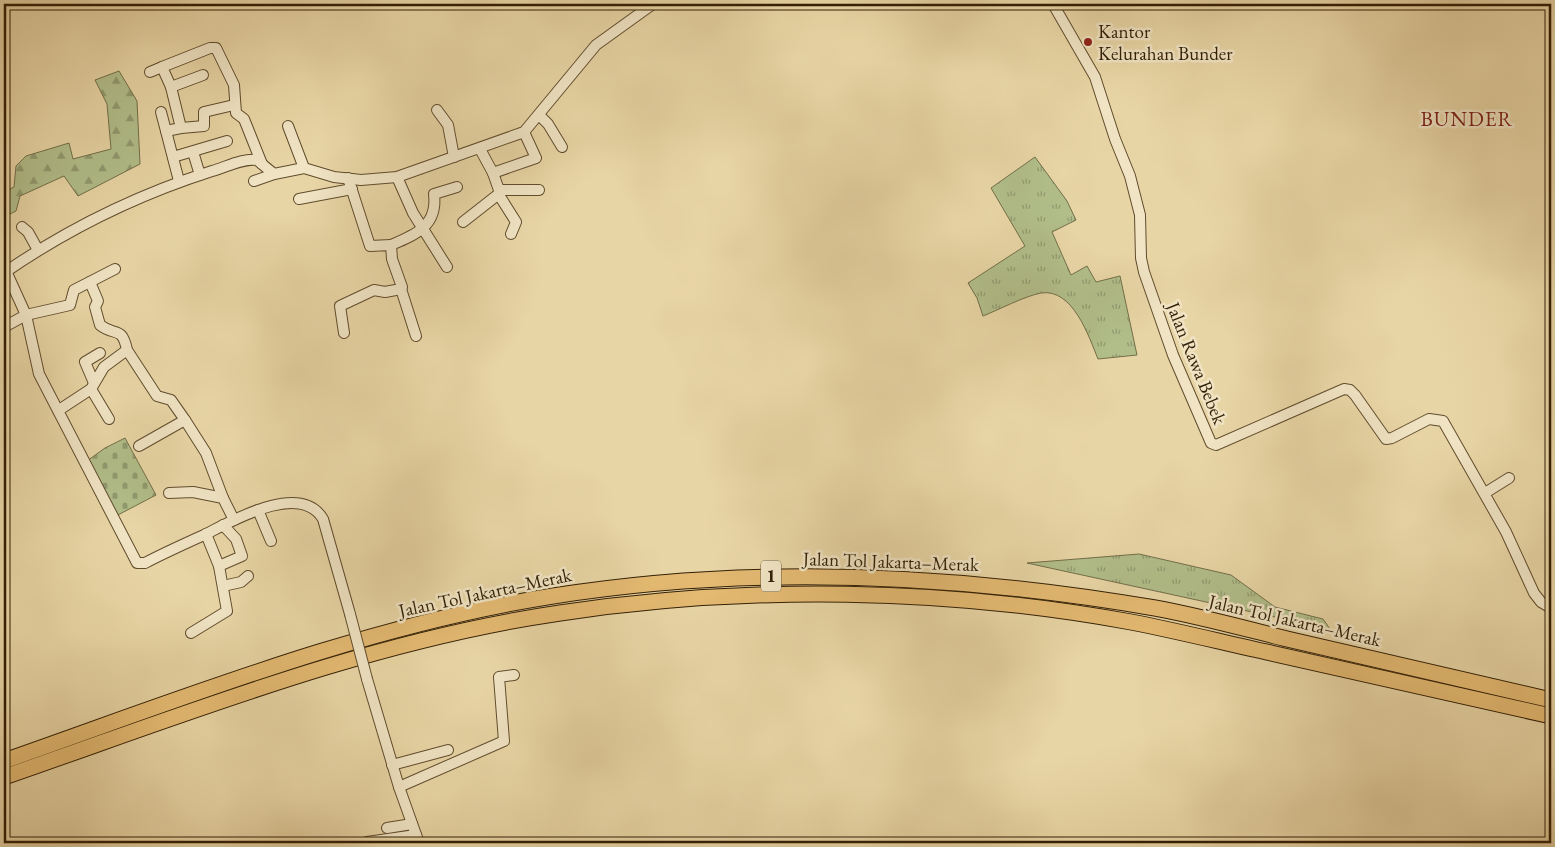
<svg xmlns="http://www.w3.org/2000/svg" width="1555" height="847" font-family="'EB Garamond',serif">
<defs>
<pattern id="grass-tufts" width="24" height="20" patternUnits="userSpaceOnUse" patternTransform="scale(1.25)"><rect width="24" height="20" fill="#b1be8a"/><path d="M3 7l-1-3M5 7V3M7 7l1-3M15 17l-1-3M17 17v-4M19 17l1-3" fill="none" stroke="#919a6f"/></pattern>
<pattern id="forest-firs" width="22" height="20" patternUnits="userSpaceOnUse" patternTransform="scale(1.25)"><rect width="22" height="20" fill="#b1be8a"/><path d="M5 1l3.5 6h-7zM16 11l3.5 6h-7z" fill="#919a6f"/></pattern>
<pattern id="cemetery-stones" width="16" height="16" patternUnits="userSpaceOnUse" patternTransform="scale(1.25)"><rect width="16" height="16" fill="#b1be8a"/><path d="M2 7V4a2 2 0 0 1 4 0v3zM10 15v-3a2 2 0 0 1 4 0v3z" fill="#919a6f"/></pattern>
</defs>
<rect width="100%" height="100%" fill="#e8d5a5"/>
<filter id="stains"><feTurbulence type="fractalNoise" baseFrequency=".004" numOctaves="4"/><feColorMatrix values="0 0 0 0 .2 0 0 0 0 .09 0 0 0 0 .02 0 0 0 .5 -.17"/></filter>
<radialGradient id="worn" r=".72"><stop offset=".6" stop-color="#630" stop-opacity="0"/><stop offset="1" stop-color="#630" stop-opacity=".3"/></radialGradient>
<g fill="url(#grass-tufts)" stroke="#726e48">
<path d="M1035,157L1067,201L1076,220L1052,232L1071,275L1087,266L1096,282L1120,276L1137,355L1098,359C1089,337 1073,288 1041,293C1025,296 998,310 983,316L977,298L968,283L1025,246L991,188Z"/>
<polygon points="1139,554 1231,575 1275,607 1323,619 1330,629 1027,563"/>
</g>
<polygon fill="url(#forest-firs)" stroke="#726e48" points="119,71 137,101 140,164 78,196 64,176 20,196 16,211 4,217 4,192 14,187 16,166 26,156 69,143 73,159 111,149 107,104 95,80"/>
<polygon fill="url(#cemetery-stones)" stroke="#726e48" points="125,438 156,495 116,516 87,461 105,448"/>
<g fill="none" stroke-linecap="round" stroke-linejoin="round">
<defs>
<g id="minor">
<polyline points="1053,4 1095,77 1115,139 1130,176 1140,215 1141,258 1144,272 1173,355 1211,443 1216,445 1344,389 1350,390 1355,395 1386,439 1392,438 1429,419 1443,421 1506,532 1534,593 1541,602 1551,608"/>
<polyline points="150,72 162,67"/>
<polyline points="171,87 162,67 210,48 216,48 234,85 236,113 244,119 262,164"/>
<polyline points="437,110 448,125 454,157"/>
<polyline points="161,112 166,131"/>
<polyline points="540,116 548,124 562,147"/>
<polyline points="288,126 304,168"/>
<polyline points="181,128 204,126 204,112 234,105"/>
<polyline points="193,152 200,175"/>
<polyline points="173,157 227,141"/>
<polyline points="493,173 536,158 524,132"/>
<polyline points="397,177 413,213 447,267"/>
<polyline points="179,181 166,131 181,128 171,87 203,75"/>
<polyline points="254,181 274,174"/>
<polyline points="499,190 539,190"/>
<polyline points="499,195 516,222 511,234"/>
<polyline points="299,199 352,189"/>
<polyline points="463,222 500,193 493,173 480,149"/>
<polyline points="22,227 28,232 38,250"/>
<path d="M391,245C415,235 438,226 434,194L457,187"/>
<path d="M6,271L26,315L39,374L137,563H145C164,553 184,544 204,535C232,521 300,481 323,519L350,614"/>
<path d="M4,273C69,228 137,195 212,171C226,167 243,158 257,160L274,174L304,168L334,177L361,180L397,177L524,132L596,45L653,4"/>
<path d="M90,282L98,301L95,307L100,325C115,337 122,325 127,350"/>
<polyline points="401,289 416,336"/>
<polyline points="4,327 26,315 70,305 74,290 115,269"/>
<polyline points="344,333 340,306 374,290 385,292 401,289 402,287 392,259 391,245 370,246 348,178"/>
<polyline points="94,383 85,362 100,353"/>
<polyline points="91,389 109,419"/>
<polyline points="59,410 91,389 104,367 127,350 157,396 171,400 185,420"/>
<polyline points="139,446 185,420 206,453 223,498"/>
<polyline points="169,493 193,492 223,498 234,520"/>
<polyline points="1485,493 1509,478"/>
<polyline points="258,510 271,541"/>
<polyline points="219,566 242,556 236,539 223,525"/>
<polyline points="223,586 241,582 248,576"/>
<polyline points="191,633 227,611 219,566 206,534"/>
<polyline points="367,679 399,787 419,843"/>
<polyline points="392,765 448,750"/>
<polyline points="399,787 504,741 499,677 514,675"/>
<polyline points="387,828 412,824"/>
<polyline points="367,842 416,835"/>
</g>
<g id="highway">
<path d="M4,761C184,698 363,626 553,596C753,564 956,574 1155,608C1199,616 1243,628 1287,639C1375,659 1463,679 1551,700"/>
<path d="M4,777C186,714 368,641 560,613C747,585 946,588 1131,622C1178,631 1225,643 1271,653C1365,674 1458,695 1551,716"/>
</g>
</defs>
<use href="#minor" stroke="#604c2d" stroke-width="12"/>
<use href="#highway" stroke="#321f05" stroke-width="17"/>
<use href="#minor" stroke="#f0e4c4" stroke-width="10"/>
<use href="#highway" stroke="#e4ba72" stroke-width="15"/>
<defs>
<polyline id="minor-bridge" points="350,614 367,679"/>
</defs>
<use href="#minor-bridge" stroke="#604c2d" stroke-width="12" stroke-linecap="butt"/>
<use href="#minor-bridge" stroke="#f0e4c4" stroke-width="10"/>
</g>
<circle fill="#8f2418" stroke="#f0e4c4" stroke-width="2" cx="1088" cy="42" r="5"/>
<g text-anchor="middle" stroke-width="5" stroke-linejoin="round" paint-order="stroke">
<rect fill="#f0e4c4" stroke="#6b5a3e" stroke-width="1" x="761" y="560.5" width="20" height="31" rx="4"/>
<g font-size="18" font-weight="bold" fill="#321f05">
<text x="771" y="582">1</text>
</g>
<g font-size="19" fill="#321f05" stroke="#f0e4c4" text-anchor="start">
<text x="1098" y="38">Kantor<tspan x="1098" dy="22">Kelurahan Bunder</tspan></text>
</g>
<g font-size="19" fill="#321f05" stroke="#f0e4c4">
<text transform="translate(1197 363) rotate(68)" y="7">Jalan Rawa Bebek</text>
<text transform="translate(891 561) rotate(2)" y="7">Jalan Tol Jakarta–Merak</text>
<text transform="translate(485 592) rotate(-12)" y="7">Jalan Tol Jakarta–Merak</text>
<text transform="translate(1295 620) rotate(13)" y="7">Jalan Tol Jakarta–Merak</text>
</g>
<g font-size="21" letter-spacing="1" fill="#7a1f14" stroke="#f0e4c4">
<text x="1467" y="126">BUNDER</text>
</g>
</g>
<rect width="1555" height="847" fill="none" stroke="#e8d5a5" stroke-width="20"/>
<rect x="5" y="5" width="1545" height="837" fill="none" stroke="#321f05" stroke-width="2.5"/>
<rect x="10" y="10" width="1535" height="827" fill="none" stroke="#321f05"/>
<rect width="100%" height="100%" filter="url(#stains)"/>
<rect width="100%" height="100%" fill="url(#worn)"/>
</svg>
